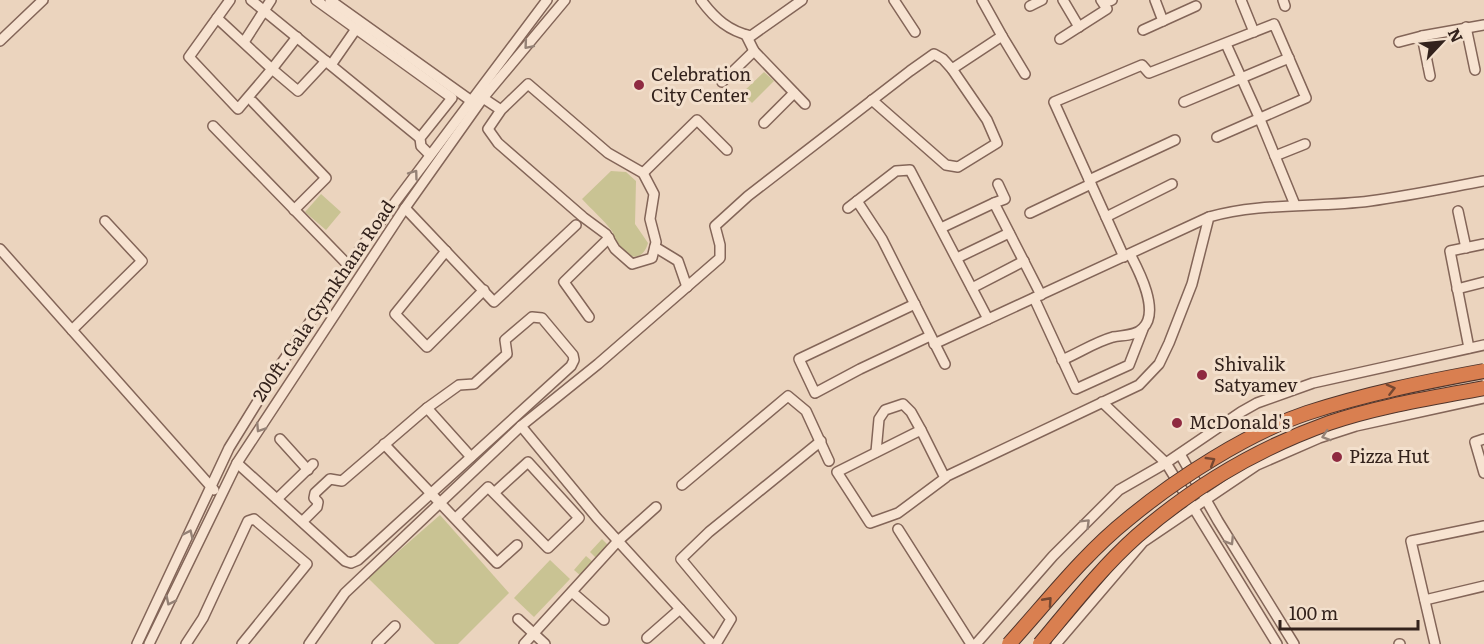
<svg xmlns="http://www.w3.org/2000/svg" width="1484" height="644" font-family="Literata,serif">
<rect width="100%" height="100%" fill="#ebd4be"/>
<g fill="#c9c393">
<polygon points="764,72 774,81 752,103 742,93"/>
<path d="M611,171L626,172L636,181L635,224L648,243C643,262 627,260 617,245C614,241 614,235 612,231C604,220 591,209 582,199Z"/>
<polygon points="321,194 341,212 326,230 305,212"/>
<polygon points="440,515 509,593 458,644 435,644 368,578"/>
<polygon points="602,539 608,545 596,558 590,552"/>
<polygon points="586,556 593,562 581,576 574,570"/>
<polygon points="550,560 570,579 534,617 514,598"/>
</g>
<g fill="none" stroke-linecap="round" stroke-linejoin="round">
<defs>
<g id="minor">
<polyline points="230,0 189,57 238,109 272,69 298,91 326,61"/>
<polyline points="251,0 420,138"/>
<polyline points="316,0 452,98 420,138 421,146 429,154"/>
<polyline points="330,0 470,100"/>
<path d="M701,0C715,19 729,31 751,36L802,0"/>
<polyline points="894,0 915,32"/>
<polyline points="1063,0 1079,27"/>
<polyline points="1155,0 1163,21"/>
<polyline points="1241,0 1254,32"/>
<polyline points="1283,0 1285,6"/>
<polyline points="1110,1 1112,0"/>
<polyline points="1030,6 1042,0"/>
<polyline points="217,18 272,69 297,37"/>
<polyline points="1466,27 1475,70"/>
<polyline points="1143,30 1196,6"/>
<polyline points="746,35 754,51 805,104"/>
<polyline points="1002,36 1025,74"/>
<polyline points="1060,39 1107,9 1101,0"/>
<polyline points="0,41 43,0"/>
<polyline points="244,42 271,0"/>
<polyline points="1399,42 1422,36"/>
<polyline points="1226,44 1259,117 1295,205"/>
<polyline points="331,65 356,29"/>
<polyline points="1430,76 1422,36 1484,25"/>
<polyline points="722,82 754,51"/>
<polyline points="483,98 501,110 528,84 608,153 643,173 654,194 650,219 656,242 652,258 632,264 615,249 606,234 583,217 498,143 488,129 501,110"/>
<polyline points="872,100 946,165 958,167 997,143 987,120 952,69"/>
<polyline points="253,102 326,178 294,210"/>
<polyline points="1184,102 1289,58"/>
<polyline points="764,123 794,93"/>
<polyline points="213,126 349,266"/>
<polyline points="1275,156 1305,144"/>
<polyline points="643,173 697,120 727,150"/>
<polyline points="1089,180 1175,140"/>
<polyline points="998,184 1005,199 994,203 1041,295"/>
<polyline points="857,201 882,239 945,364"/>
<polyline points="405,208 494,302 576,225"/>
<polyline points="848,208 896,171 910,170 988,319"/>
<polyline points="1458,211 1466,248"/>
<polyline points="1030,213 1091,184"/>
<polyline points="1106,217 1172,184"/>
<polyline points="941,228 994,203"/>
<polyline points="655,247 678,261 687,287"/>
<polyline points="0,249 214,490"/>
<polyline points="446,251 395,314 427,347 484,290"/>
<polyline points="1124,257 1054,102 1142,65 1149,73 1274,24 1306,98 1217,137"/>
<polyline points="957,258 1009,233"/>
<polyline points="972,288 1024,261"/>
<polyline points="1457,289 1484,282"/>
<polyline points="1034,298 1076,389 1129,365 1143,329"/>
<polyline points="915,304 799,359 815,393 860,369 930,336"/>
<polyline points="589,317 564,282 609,238"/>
<polyline points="72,330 142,261 105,221"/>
<polyline points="934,344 1209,217"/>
<polyline points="1469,348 1450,251 1484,244"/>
<path d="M1062,360C1079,353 1095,342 1113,337C1123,335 1136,336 1143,328C1160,311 1139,271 1130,254"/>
<polyline points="1102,402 1166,463 1277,644"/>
<polyline points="427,408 471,457"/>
<polyline points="521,426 597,518 712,644"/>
<polyline points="280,439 308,470"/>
<polyline points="1484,439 1475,442 1484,473"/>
<polyline points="384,444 497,563 517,545"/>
<polyline points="876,452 879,419 885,410 903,404 911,412 921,430"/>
<polyline points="1180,454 1218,521 1294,644"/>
<polyline points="237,463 345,561 351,563 358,560 571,366 574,360 573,355 542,318 532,317 505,340 507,354 474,384 459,385 427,408 342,481 330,479 315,493 314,498 318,502 317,507 302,522"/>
<path d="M945,478L921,430L837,472L870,523L898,513L945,478L947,476L1139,385L1159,364L1169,343L1192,284L1209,217C1261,202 1317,208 1370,201C1408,196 1446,188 1484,181"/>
<polyline points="682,485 788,396 806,411 829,461"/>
<polyline points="277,499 313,464"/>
<polyline points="456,518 488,487 548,548 579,518 528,462 494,493"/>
<polyline points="898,529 971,644"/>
<polyline points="572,592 604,620"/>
<polyline points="1425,600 1484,586"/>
<polyline points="518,619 545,644"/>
<polyline points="647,638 680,609"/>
<polyline points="137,644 229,448 279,367 363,245 547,0"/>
<polyline points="149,644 237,463 405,208 483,98 565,0"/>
<polyline points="186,644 203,618 248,521 254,519 307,564 242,644"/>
<polyline points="309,644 345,593 521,426 598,364 720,258 720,245 715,226 748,196 910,71 934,54 943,59 952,69 1002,36 982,0"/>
<polyline points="377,644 395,626"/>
<polyline points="524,644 618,541 656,507"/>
<polyline points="716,644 731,619 681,559 709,532 821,441"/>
<polyline points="976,644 1053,556 1119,490 1166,463 1241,412 1257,403 1313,383 1484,345"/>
<polyline points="1056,644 1143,542 1257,465 1319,438 1356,426 1484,398"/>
<polyline points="1399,644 1400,644"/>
<polyline points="1435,644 1411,541 1484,526"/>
</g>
</defs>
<use href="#minor" stroke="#836558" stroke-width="12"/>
<use href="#minor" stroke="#f7e3d1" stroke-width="9"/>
<defs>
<g id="highway-bridge">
<path d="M1009,644C1047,602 1083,555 1128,519C1176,479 1248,433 1307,413C1365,394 1424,382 1484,371"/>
<path d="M1040,644C1071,607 1101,568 1137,536C1193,487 1259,448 1329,423C1379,406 1432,398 1484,388"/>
</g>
</defs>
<use href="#highway-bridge" stroke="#50352c" stroke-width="16" stroke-linecap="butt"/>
<use href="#highway-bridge" stroke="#d97f50" stroke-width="14"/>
</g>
<defs><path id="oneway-chevron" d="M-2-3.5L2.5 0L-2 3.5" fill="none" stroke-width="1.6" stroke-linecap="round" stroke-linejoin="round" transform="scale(1.5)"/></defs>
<g stroke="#958276">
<use href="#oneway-chevron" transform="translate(528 45) rotate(130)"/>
<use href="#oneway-chevron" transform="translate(414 174) rotate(-54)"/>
<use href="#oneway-chevron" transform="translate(260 428) rotate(123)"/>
<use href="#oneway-chevron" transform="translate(1326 436) rotate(162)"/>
<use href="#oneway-chevron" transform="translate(1086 523) rotate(-45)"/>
<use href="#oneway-chevron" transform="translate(189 534) rotate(-65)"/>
<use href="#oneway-chevron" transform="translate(1230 541) rotate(58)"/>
<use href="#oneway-chevron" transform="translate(170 601) rotate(116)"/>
</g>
<g stroke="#754731">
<use href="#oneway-chevron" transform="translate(1391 389) rotate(-14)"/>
<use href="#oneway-chevron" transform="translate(1211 461) rotate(-31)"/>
<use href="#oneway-chevron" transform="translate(1048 601) rotate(-48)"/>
</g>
<g fill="#8f2a41" stroke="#f3e0cd" stroke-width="2">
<circle cx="639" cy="85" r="6"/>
<circle cx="1202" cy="375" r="6"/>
<circle cx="1177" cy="423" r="6"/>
<circle cx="1337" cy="457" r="6"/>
</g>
<g text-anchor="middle" stroke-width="6" stroke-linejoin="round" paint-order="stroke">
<g font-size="18" fill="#33221c" stroke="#f3e0cd" text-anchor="start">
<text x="651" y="81">Celebration<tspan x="651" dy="21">City Center</tspan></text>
<text x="1214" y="371">Shivalik<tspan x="1214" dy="21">Satyamev</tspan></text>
<text x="1189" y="429">McDonald's</text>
<text x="1349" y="463">Pizza Hut</text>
</g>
<g font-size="18" fill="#33221c" stroke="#f3e0cd">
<text transform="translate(324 301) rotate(-56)" y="6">200ft. Gala Gymkhana Road</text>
</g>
</g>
<g transform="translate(1442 42) rotate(64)" stroke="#f3e0cd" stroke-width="4.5" paint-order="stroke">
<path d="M0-4.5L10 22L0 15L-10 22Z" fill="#33221c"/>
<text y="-9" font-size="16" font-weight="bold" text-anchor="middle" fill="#33221c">N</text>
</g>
<path d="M1280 620v9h138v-9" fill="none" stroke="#33221c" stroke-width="3"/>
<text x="1289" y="620" font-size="18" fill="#33221c" stroke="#f3e0cd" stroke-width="4.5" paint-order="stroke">100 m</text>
</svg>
